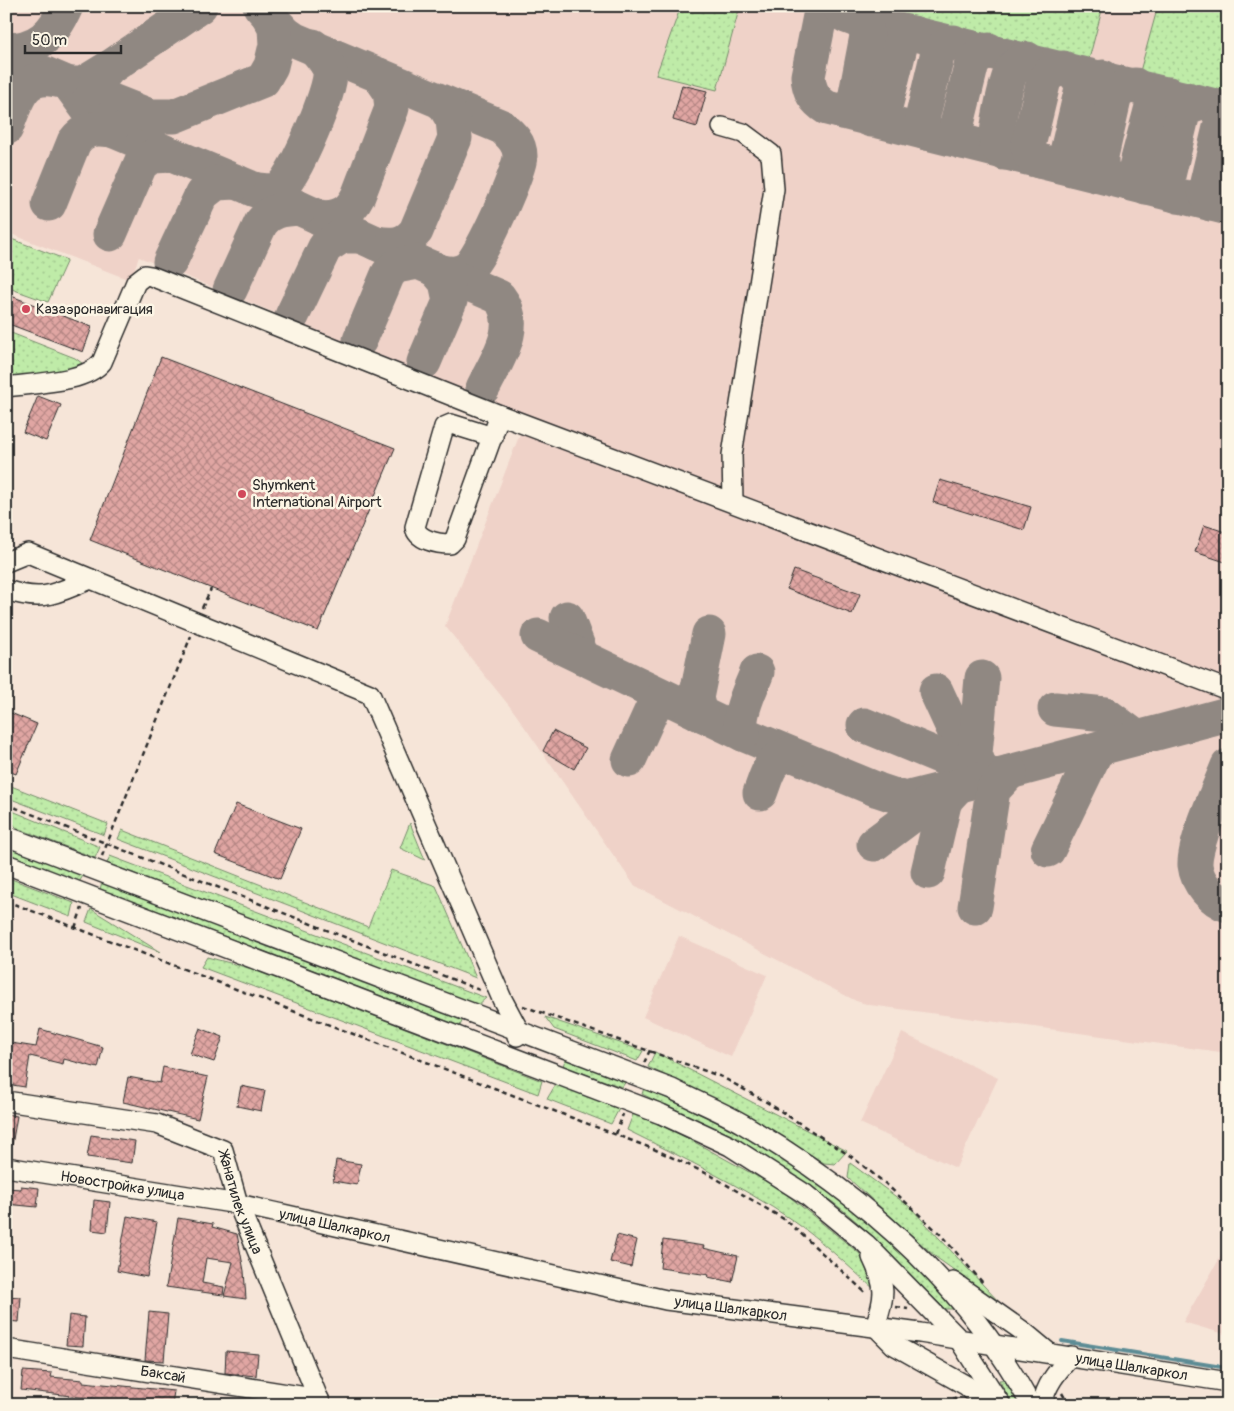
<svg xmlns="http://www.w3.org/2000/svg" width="1234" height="1411" font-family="Pangolin,sans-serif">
<defs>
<pattern id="grass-dots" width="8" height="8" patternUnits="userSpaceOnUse" patternTransform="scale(1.25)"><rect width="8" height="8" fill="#bfeba8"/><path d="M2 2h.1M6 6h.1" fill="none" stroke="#a4ca91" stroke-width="1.8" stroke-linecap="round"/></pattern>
<pattern id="building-cross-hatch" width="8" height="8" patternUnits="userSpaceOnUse" patternTransform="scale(1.25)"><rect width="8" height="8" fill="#e0a6a3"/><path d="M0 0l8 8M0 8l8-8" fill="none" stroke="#b68785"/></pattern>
</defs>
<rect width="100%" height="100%" fill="#f6e5d8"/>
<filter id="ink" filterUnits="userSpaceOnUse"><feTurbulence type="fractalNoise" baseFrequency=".02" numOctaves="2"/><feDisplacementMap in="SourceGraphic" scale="10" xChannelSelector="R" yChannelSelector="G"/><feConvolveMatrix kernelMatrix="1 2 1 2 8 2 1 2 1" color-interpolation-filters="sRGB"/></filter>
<g filter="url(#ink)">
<g fill="#efd2c8">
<polygon points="6,6 1228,6 1228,1053 870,1005 856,1001 634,885 515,713 445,626 527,416 139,257 130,280 6,232"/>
<polygon points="679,936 767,975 731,1057 643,1017"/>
<polygon points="902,1033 998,1078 956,1168 860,1123"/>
<polygon points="1228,1244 1228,1335 1183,1322"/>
</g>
<g fill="url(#grass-dots)" stroke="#758b6a">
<polygon points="681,6 740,6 717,90 656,75"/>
<polygon points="879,6 1103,6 1088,63 883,13"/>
<polygon points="1158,6 1228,6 1228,97 1139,75"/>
<polygon points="6,237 67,260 48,302 6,287"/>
<polygon points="6,331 75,358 86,366 6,379"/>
<polygon points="6,784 108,824 104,835 6,797"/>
<polygon points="10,810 100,847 95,858 17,828 7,817"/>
<polygon points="410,823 425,860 400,848"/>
<polygon points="122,830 368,927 391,870 436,886 476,978 118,839"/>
<polygon points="6,844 84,874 78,884 6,856"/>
<polygon points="110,856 486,998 477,1006 107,863"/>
<polygon points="6,877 74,903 71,917 6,892"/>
<polygon points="102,882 463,1019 460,1026 100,889"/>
<polygon points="91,909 160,952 86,922"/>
<polygon points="207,957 253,969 542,1081 538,1094 201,967"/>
<polygon points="545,1017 643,1051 637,1061 554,1029"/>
<polygon points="655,1052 847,1151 835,1164 824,1163 756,1120 648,1067"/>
<polygon points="566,1057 627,1080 622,1087 563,1066"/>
<polygon points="556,1084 620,1107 611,1124 547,1099"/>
<path d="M644,1088C716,1121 789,1154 850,1204C887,1236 922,1273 956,1309H945C912,1277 879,1240 844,1211C785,1164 710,1127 642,1094Z"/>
<path d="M634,1112L687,1138L780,1189L860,1254L874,1289C847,1265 821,1240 792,1220C740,1185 683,1158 627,1130Z"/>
<polygon points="850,1163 910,1207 1000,1303 937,1258 848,1178"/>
<polygon points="1009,1379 1022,1405 1013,1405 999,1380"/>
</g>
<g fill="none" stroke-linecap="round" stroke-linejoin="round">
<polyline stroke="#5d8c95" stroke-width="4" points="1062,1341 1228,1368"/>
<g stroke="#908882" stroke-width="35">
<path d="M260,6L285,33L295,40L502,127C511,135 520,143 520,156C520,170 480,260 468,268C460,274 452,274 442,272"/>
<path d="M822,6L808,76C809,91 814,100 827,108L1228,208"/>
<polyline points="839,6 846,16 857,20 1228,109"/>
<path d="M6,50C38,50 54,34 66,6"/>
<polyline points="6,57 69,84 94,118 105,127 299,208 418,262"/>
<polyline points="109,68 83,84 69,84 150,116 174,116 263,80 271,66 276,45 275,28 266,11"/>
<polyline points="94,87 109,68 200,6"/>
<polyline points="842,112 849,108 855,99 867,36 866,26 857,20"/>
<polyline points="871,120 885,107 902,39 905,35 913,33"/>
<path d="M6,128C17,100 22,70 61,81"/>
<polyline points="926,133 922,125 923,115 937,56 942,48 954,42"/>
<polyline points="962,142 957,133 957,124 972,63 977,57 989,50"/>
<path d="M1004,153L997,146C994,135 1006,81 1012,70C1015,64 1021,61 1027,59"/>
<polyline points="1039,161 1031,156 1028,146 1044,80 1051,72 1063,68"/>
<polyline points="1073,169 1067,165 1066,156 1082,88 1091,80 1103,77"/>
<polyline points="1107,177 1101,168 1101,156 1115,95 1125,87 1135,85"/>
<polyline points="1146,188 1138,180 1135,171 1153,103 1159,97 1169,94"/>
<path d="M252,189C262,191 272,193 281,187C294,178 333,87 330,72C328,62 319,54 313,46"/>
<polyline points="1178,196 1170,190 1167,180 1183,113 1190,107 1202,103"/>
<path d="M49,204L74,142C84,128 95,128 111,130"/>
<polyline points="1211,204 1205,191 1221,123 1228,115"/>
<path d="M320,218C338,218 349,214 358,196L392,108L390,91L379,75"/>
<polyline points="110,234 141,163 153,156 173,155"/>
<path d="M376,243C393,246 405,245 416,231L455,138L453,120L443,103"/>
<polyline points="170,262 202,194 216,183 237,182"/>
<path d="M230,290L261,223C271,210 283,209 299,208"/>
<polyline points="292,316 325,247 342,236 360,236"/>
<path d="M360,340L388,274L396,266L418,262L499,297C522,326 497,359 483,388"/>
<polyline points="424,362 450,301 446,282 435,269"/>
<polyline points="567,618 582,657"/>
<polyline points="538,636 743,734 878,790 905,799 949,788"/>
<polyline points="936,691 971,767"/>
<polyline points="1055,709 1105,714 1136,737"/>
<polyline points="700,714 696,698 709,634"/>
<polyline points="864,725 990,777 979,765 975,754 982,678"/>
<path d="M743,734C735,717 751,689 757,672"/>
<polyline points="629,760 654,705 660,700 667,700"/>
<path d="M1228,766C1219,789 1194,842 1195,865C1197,883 1212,900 1228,905"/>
<path d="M760,793C767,776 769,757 790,755"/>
<polyline points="874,844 949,788 1228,714"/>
<polyline points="1048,850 1097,749"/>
<polyline points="928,872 944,804 947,798 958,786"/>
<polyline points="975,907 993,790 1010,772"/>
</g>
</g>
<g fill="url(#building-cross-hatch)" stroke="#2b2b2b">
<polygon points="682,85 707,91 697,127 673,120"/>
<polygon points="6,294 92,327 83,352 6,323"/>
<polygon points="161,357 395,448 318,631 90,540"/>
<polygon points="38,396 61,405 46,441 23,432"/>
<polygon points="940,480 1031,507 1024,530 933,502"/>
<polygon points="1204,525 1228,533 1228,563 1195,552"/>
<polygon points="794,570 860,594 852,614 787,589"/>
<polygon points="6,711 37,724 16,774 6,770"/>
<polygon points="553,731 586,748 574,769 543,751"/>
<polygon points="236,804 301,829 280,879 215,854"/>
<polygon points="200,1028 223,1037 214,1062 190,1054"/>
<polygon points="40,1029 103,1047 98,1068 64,1059 63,1064 30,1056 25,1087 6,1084 11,1043 36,1047"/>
<polygon points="163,1067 208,1077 198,1119 123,1102 128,1077 160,1083"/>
<polygon points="241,1086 265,1091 261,1111 237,1106"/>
<polygon points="6,1114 17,1116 12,1145 6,1145"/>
<polygon points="91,1135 135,1141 132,1163 87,1157"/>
<polygon points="336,1160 361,1164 357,1185 333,1181"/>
<polygon points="21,1186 39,1188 37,1207 6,1204 6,1188 21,1189"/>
<polygon points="94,1200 110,1202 107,1232 92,1230"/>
<polygon points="127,1216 157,1222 147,1277 117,1271"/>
<polygon points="178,1218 213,1224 212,1227 237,1234 244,1271 246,1299 224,1296 233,1262 206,1258 202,1283 224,1287 223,1295 166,1287"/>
<polygon points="617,1235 637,1240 631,1267 610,1262"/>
<polygon points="663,1240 704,1246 703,1248 738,1256 732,1282 708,1277 709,1275 660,1268"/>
<polygon points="6,1296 21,1297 19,1322 6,1321"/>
<polygon points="149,1312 168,1314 164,1361 145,1360"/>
<polygon points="69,1315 85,1317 83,1346 66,1345"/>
<polygon points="226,1351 258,1354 256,1376 225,1373"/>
<polygon points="23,1371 52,1373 51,1377 83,1380 83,1382 174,1391 172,1405 96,1405 96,1399 21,1390"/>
</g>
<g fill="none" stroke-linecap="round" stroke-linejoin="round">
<defs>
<g id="minor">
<polyline points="722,127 743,133 771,154 774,189 732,455 733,502"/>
<path d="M6,387C33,383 85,383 102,362L136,282L145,275L151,276L500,415L1228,690"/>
<path d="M493,437L451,424L444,427L415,527C417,540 438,544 450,544L455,539L500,415"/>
<polyline points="6,562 28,553 370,694 502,999 519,1031 517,1036"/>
<path d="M6,590C45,603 55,593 91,579"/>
<path d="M6,836L672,1089C695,1101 721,1111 743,1124C861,1193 965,1283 1031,1405"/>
<polyline points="6,864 661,1114 730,1146 805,1194 866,1244 958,1338 1001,1405"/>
<path id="s1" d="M6,1101L157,1124L223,1150L238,1204L321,1405"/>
<path id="s2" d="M6,1167L238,1204L666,1300L920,1333L1228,1382"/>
<path d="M872,1257C886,1286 886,1296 875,1326L894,1345L967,1386L987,1405"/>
<polyline points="953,1282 1024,1332 1048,1352"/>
<path id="s3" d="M6,1349L319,1399"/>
<path d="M1042,1405C1046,1384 1057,1372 1071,1356"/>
</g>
</defs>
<use href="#minor" stroke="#2b2b2b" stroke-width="22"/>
<g stroke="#2b2b2b" stroke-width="2.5" stroke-dasharray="5 4" stroke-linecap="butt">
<polyline points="202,608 211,589"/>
<polyline points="6,804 482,991"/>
<polyline points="102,856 191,636"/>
<polyline points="6,901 656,1150 712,1176 787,1221 867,1294"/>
<polyline points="75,928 82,908"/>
<polyline points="523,1006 722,1077 768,1103 852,1157 886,1184 940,1234 983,1283"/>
<polyline points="644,1063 650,1050"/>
<polyline points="616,1134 623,1114"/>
<polyline points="896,1307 908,1309"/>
<polyline points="1062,1393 1069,1405"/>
<polyline points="954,1397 959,1405"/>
</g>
<use href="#minor" stroke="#fcf5e5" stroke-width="19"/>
</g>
</g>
<g fill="#d1495b" stroke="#fcf5e5" stroke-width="2">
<circle cx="26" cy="309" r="5"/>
<circle cx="242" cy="494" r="5"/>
</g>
<g text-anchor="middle" stroke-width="5" stroke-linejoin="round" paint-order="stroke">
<g font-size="15" fill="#2b2b2b" stroke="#fcf5e5" text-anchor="start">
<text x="36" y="314">Казаэронавигация</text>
<text x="252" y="490">Shymkent<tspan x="252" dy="17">International Airport</tspan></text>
</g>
<g font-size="15" fill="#2b2b2b" stroke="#fcf5e5">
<text dy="5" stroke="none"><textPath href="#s2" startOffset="118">Новостройка улица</textPath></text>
<text dy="5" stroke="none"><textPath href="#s1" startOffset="279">Жанатилек улица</textPath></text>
<text dy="5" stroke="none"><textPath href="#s2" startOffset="334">улица Шалкаркол</textPath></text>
<text dy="5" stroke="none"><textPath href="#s2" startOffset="739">улица Шалкаркол</textPath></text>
<text dy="5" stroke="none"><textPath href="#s2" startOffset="1144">улица Шалкаркол</textPath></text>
<text dy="5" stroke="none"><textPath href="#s3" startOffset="159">Баксай</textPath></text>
</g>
</g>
<rect width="1234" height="1411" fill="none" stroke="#fcf5e5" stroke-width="25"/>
<rect x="12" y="12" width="1209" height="1386" fill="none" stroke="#2b2b2b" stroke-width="2" filter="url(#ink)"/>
<path d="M25 45v8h96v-8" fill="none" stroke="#2b2b2b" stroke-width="2.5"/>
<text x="32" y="45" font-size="15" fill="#2b2b2b" stroke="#fcf5e5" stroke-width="4" paint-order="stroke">50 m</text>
</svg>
